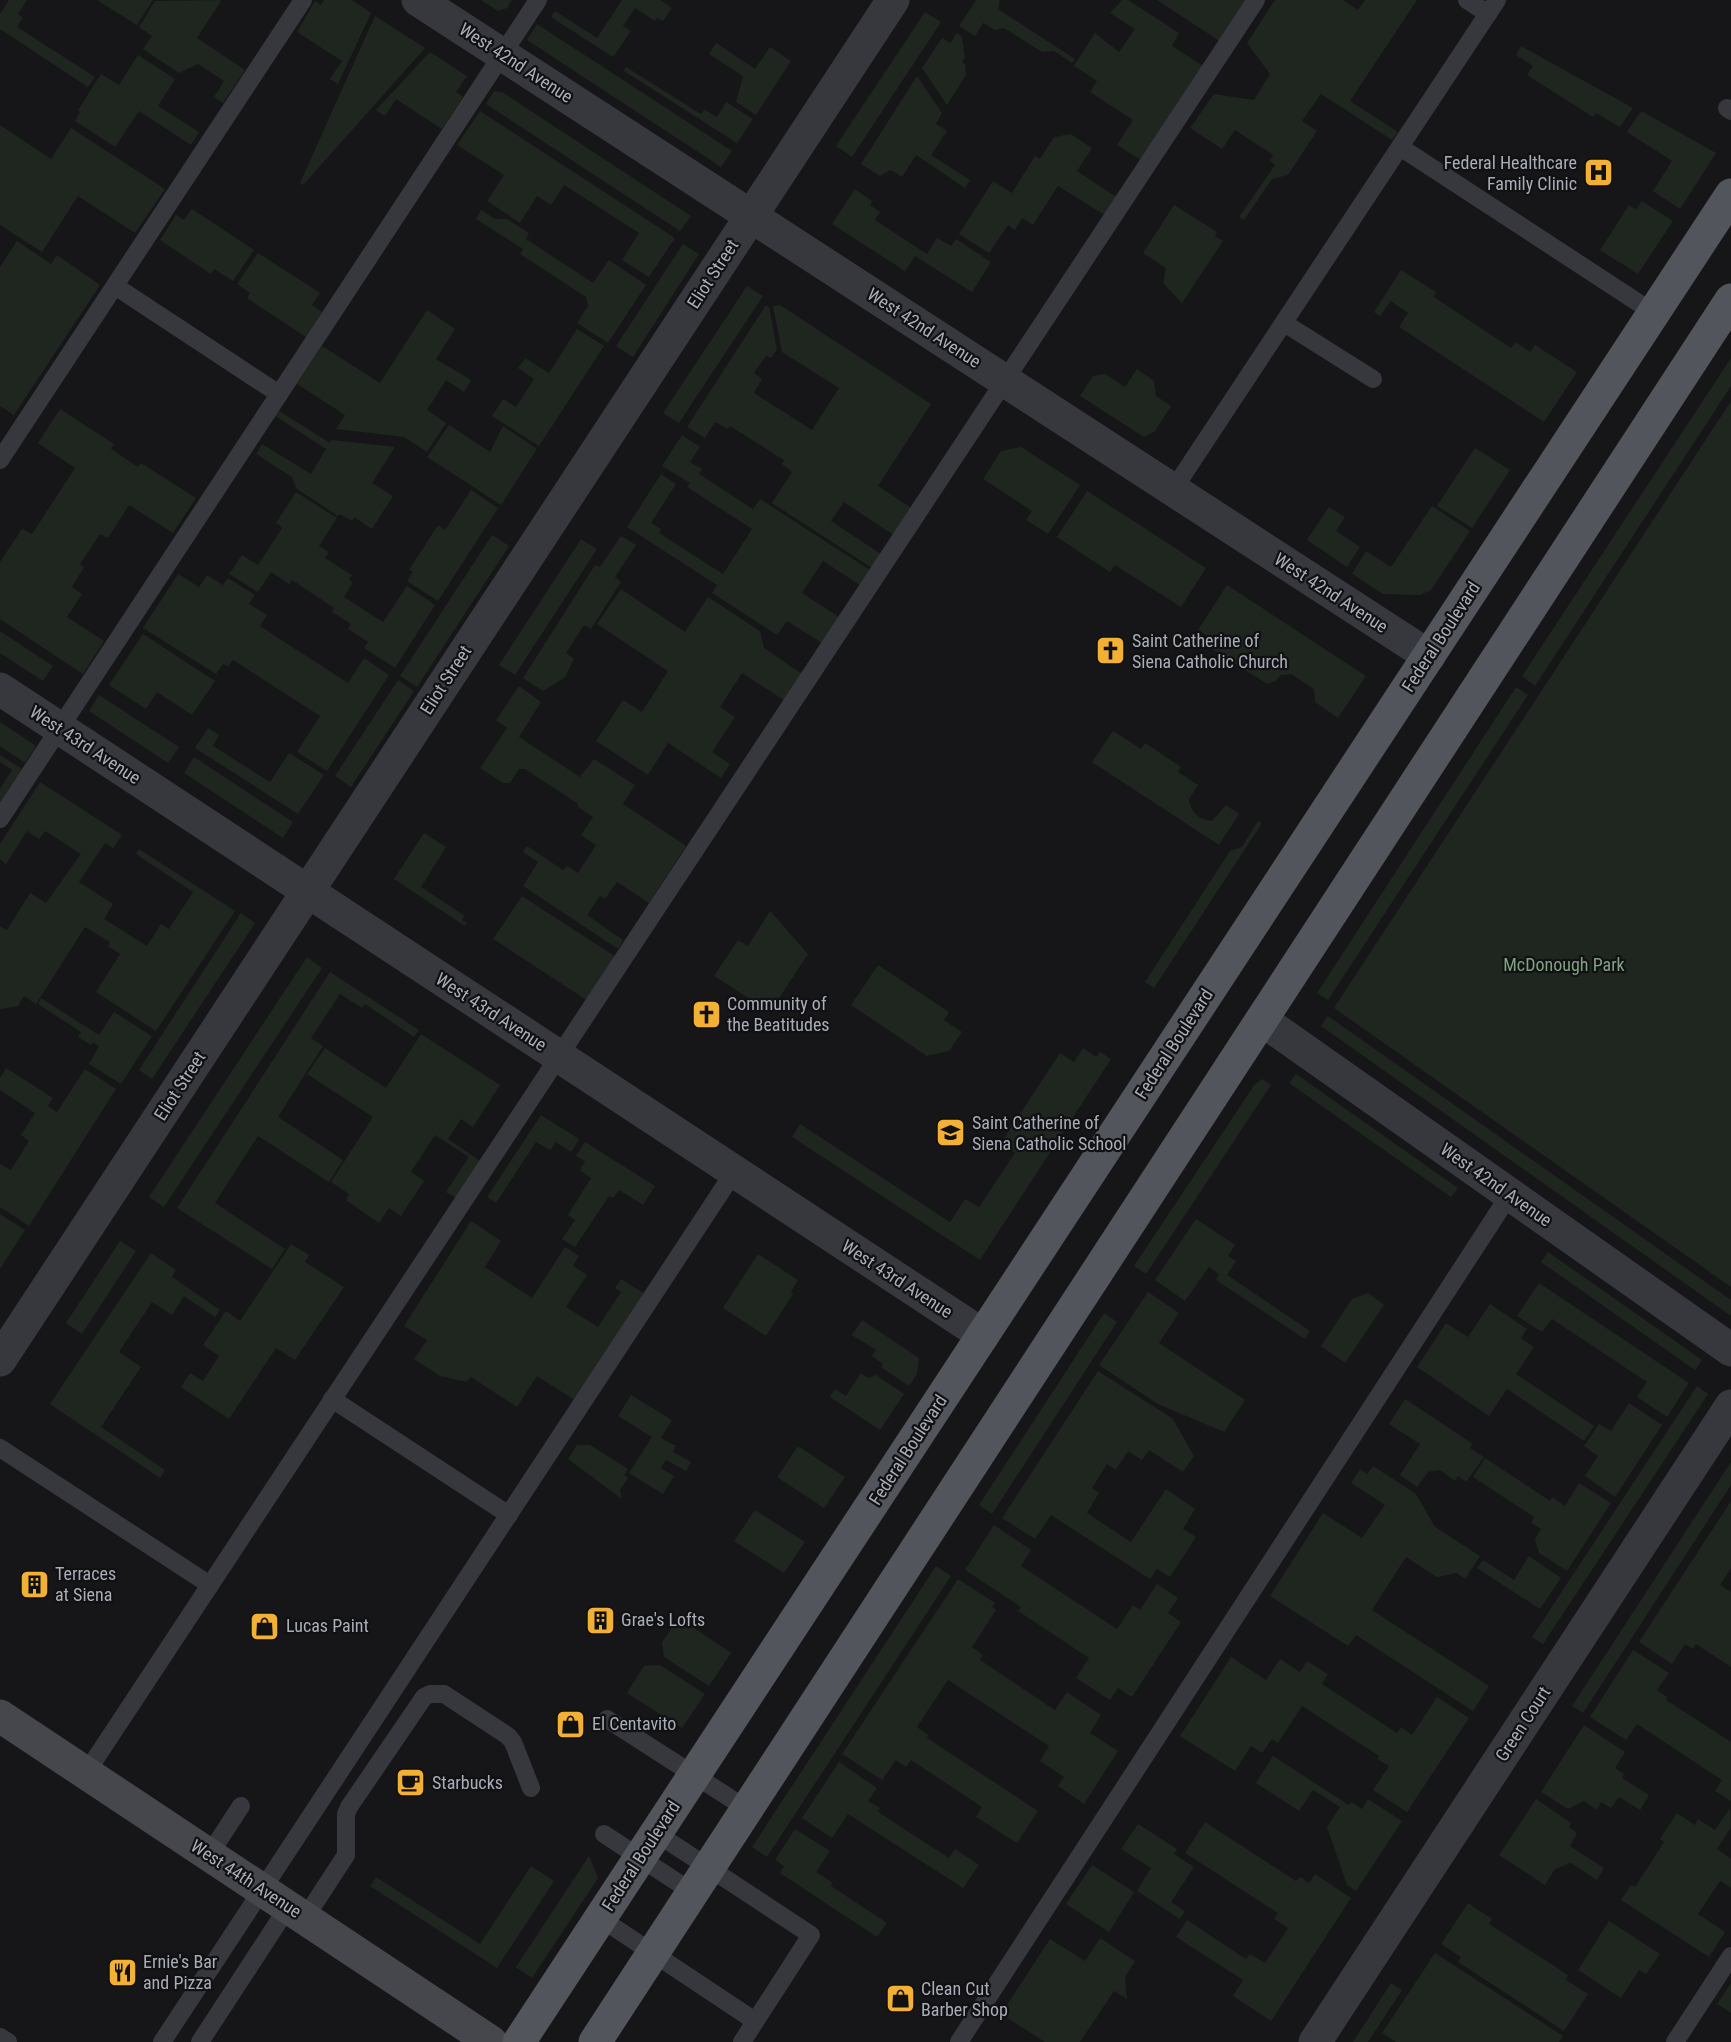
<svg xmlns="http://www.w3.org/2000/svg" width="1731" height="2042" font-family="'Roboto Condensed',sans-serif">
<rect width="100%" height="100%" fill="#161618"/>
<g fill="#1e261f">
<polygon points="9,0 27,0 18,14 23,18 17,27 95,77 88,87 0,29 0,14"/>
<polygon points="97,0 153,0 137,25"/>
<polygon points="219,0 221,1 197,38 245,70 223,103 214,97 224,81 198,64 179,73 143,49 152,36 139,27 155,1"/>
<polygon points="324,0 352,0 371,13 338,84 330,79 342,61 297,32 315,1 321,5"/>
<polygon points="481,0 512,0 507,8 498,11"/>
<polygon points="622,0 660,0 672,8 663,21 657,18 655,21 635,8 623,26 631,31 613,57 551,17 555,11 597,38"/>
<polygon points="976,0 1000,0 998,9 1075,59 1072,63 1054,51 1042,52 1004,28 995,30 983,23 975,36 959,26"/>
<polygon points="1122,0 1128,0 1179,33 1172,46 1206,68 1144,162 1117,145 1133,120 1090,92 1097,81 1074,66 1095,33 1119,52 1135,29 1110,13"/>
<polygon points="1157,0 1248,0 1221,42"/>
<polygon points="1275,0 1343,0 1358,10 1365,0 1417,0 1350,101 1398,132 1392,140 1321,94 1302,121 1317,131 1288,175 1272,179 1244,220 1239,217 1275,165 1270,160 1273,155 1235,130 1222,149 1190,128 1214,94 1254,100 1270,74 1247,43"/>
<polygon points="925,12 941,22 852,157 836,146"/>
<polygon points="375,16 425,48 303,185 300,183"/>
<polygon points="537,24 732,151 721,167 527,40"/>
<polygon points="957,33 962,37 965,58 962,62 965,64 966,75 947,105 922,68 942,38 950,43"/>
<polygon points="716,43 755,69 770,47 791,61 756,115 736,102 743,76 709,54"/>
<polygon points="1521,46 1633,108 1620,127 1596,113 1593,117 1527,75 1533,66 1516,55"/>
<polygon points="430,52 467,76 456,92 463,97 442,129 396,99 385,116 376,110"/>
<polygon points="138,55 175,79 158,106 199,132 191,145 139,111 115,147 75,121 80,112 78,110 101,74 119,85"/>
<polygon points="626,67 701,114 705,110 717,117 726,102 753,119 737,143 624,71"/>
<polygon points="917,76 942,113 936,124 947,131 931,155 970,180 965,188 916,155 902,177 891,170 880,176 861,164"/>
<polygon points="494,91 502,92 691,216 680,231 486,104"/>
<polygon points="480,111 675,238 649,277 622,260 639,233 564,185 551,205 537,196 520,223 487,201 504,175 457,145"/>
<polygon points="1641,111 1716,153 1680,209 1653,191 1672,161 1627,132"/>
<polygon points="0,125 51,159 71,128 165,189 135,233 78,196 42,252 0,225"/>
<polygon points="1071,134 1092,148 1077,171 1118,198 1106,216 1058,186 1033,225 1022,218 1015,230 1008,225 989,253 959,234 993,181 1012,193 1035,156 1040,159 1054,137"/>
<polygon points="855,189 872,201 870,205 880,212 875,220 927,254 937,238 951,246 956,239 991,262 972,292 915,256 905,271 832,224"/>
<polygon points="1642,201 1673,221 1638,274 1600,250 1629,205 1636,209"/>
<polygon points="1174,205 1217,232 1215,236 1223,241 1182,303 1163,283 1166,268 1143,253"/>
<polygon points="192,209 254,250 233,281 214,269 211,274 160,240 176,215 184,220"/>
<polygon points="481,210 495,219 507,219 529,233 526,239 593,283 609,260 646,285 608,343 577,323 588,306 586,297 520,254 523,249 476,219"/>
<polygon points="17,241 51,264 57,255 100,285 14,415 0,406 0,267"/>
<polygon points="683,244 699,254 633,357 616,346"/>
<polygon points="258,253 320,293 312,305 322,312 306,337 247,298 250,293 237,284"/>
<polygon points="1401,270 1436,292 1434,297 1511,348 1516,342 1530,352 1535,345 1577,372 1544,422 1399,327 1408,313 1391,301 1380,316 1374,312"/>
<polygon points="747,286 763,296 679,423 663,413"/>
<polygon points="766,305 769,307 777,349 771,358 766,356 754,373 762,379 754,393 812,430 839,388 782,352 773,306 780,305 931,404 878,486 913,509 895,536 844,502 831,521 881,554 872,568 772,503 792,472 782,464 784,460 730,426 728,429 715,422 705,438 687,427"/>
<polygon points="427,310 455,329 436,359 471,380 464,392 446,380 427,410 446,423 427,452 404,437 336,429 345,415 297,384 322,346 380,383"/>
<polygon points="577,329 604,346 539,446 492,416 503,399 516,407 534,379 518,368 525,358 549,373"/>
<polygon points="1731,358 1731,386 1535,686 1522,676"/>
<polygon points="1137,369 1154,381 1156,396 1171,406 1155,431 1144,437 1080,396 1093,376 1105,374 1125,387"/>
<polygon points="1731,401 1731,1287 1334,1008"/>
<polygon points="60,409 114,444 111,449 138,467 141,463 196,498 173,533 129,505 108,538 100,534 80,564 84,567 72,587 82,594 67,617 104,641 83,674 0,619 0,562 22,529 32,534 75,468 38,443"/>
<polygon points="279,411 330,443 332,440 395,447 372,483 393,496 372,529 354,517 352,521 340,514 338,516 297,489 292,477 256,454 262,444 311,474 326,449 275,416"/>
<polygon points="449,425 490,452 503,426 537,449 501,505 427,457"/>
<polygon points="682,435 700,447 690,462 702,469 699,474 753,509 760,499 870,570 860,585 823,561 802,593 839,617 822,643 787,621 777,635 712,593 717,585 627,527 661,474 676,484 651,523 661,529 659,533 723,574 752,529 687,487 690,483 662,466"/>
<polygon points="1021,447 1080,485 1048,534 1026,520 1032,511 983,479 1001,451"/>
<polygon points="1475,448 1510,470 1472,528 1437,506"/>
<polygon points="471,490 498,508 438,601 407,581 413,572 409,570 438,525 445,530"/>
<polygon points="1087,491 1206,568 1181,607 1115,565 1110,572 1057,537"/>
<polygon points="296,492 337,518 319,546 329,552 325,558 352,575 349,580 353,582 344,597 383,622 407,586 435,605 395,668 364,648 368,642 348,629 351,624 332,612 334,608 292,580 289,584 271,572 258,592 229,574 242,555 258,565 282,528 276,523"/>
<polygon points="1432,506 1470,531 1431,590 1420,595 1383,594 1352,574 1366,551 1391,567"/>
<polygon points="1329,507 1345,517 1336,531 1360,547 1347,567 1307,540"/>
<polygon points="492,535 509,546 417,687 400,676"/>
<polygon points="621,536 636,545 615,577 621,582 591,629 584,625 566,653 574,659 565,677 543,691 523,678 595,565 600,567"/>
<polygon points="581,539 597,549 515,675 499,665"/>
<polygon points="178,574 199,587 207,575 223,585 228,578 255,595 249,604 267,615 260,626 348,683 364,658 389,675 327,771 297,752 320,716 233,660 228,667 223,664 216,674 143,628"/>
<polygon points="1227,585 1366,676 1338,718 1315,702 1314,689 1291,674 1280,675 1276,681 1267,684 1206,645 1211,638 1198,630"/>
<polygon points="621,589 685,632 708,597 760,631 764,648 805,676 787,702 742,673 720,707 735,717 712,752 730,764 721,778 668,743 648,775 596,741 623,700 642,712 668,671 597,624"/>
<polygon points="0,631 53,666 43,681 0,653"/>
<polygon points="143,634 215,681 192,715 157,692 146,709 109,685"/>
<polygon points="398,680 414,691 351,787 335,776"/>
<polygon points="519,686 541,702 519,737 580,777 594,759 635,785 623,804 686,846 649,903 617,882 605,899 600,896 587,915 623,940 618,949 523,886 538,862 523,852 527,846 563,870 567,866 578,873 596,845 581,835 593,817 578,807 577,803 525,769 519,769 510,783 503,783 480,768 507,728 496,720"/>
<polygon points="1516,687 1528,695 1328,1000 1317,993"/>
<polygon points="99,695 179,747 168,763 89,711"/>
<polygon points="0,722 36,746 25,763 0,746"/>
<polygon points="208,728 219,735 213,746 270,782 289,753 324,775 298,814 195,748"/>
<path d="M1113,731L1141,749L1145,743L1181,767L1178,772L1198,785L1189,799C1191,812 1198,820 1212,821L1226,805L1239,814L1219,845L1092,762Z"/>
<polygon points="0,755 22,769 0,802 0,789 12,770 0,762"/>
<polygon points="194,757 293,822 283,838 184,773"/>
<polygon points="40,782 122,835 113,848 105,843 79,882 113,904 104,919 147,946 161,924 169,929 193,892 136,854 139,849 235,911 156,1031 96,992 120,954 108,946 110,942 85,927 36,1004 24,996 18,1006 0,1009 0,926 7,930 30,893 46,903 81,854 45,831 39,839 27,831 6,864 0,859 0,844"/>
<polygon points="1258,821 1262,823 1154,988 1145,982 1230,851 1242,847"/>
<polygon points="424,833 446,847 421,887 465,916 462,920 467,923 465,926 394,879"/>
<polygon points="522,896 616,957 588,1001 493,939"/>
<polygon points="770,911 808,954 770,1012 714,976 738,940 748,946"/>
<polygon points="241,913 255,923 152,1079 139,1070"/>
<polygon points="307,957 322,968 164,1207 149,1197"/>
<polygon points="878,965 949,1012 944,1020 962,1032 949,1051 927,1056 851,1005"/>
<polygon points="330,972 419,1030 414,1037 365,1004 362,1008 340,994 311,1038 323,1046 278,1117 343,1160 329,1182 258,1136 215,1203 285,1249 272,1269 177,1208"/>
<polygon points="41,998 99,1035 114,1012 152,1036 121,1084 89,1064 99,1046 93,1042 91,1045 78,1037 81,1032 38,1004"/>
<polygon points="1328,1016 1731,1300 1731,1316 1321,1026"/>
<polygon points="421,1034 500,1085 473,1127 461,1119 448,1139 480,1161 456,1198 446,1192 469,1157 435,1135 411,1172 424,1181 401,1216 389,1208 379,1223 346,1200 349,1194 331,1182 373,1117 307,1074 325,1048 386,1088"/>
<polygon points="1083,1048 1096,1057 1100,1052 1111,1059 980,1260 792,1137 800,1124 950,1222 965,1199 979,1207 1015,1153 1001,1143 1060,1053 1074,1062"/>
<polygon points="6,1068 53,1098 48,1106 57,1112 85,1069 116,1089 29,1226 0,1207 0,1164 11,1170 29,1141 21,1135 35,1113 0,1090 0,1078"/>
<polygon points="1296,1074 1458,1188 1451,1197 1289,1083"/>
<polygon points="1262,1079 1271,1085 1146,1274 1134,1266 1255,1084"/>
<polygon points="541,1115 579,1139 571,1152 556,1142 550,1150 536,1142 496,1203 487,1197"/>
<polygon points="585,1142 655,1186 643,1205 619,1190 613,1198 609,1196 575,1247 562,1239 575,1220 568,1215 591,1178 580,1170 585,1161 576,1156"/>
<polygon points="0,1214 25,1230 0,1269"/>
<polygon points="1196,1219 1235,1245 1228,1256 1236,1261 1227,1275 1310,1331 1305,1339 1216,1280 1219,1274 1209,1267 1185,1301 1155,1280"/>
<polygon points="471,1221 501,1241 485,1267 532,1298 565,1247 579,1256 573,1266 587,1275 566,1307 598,1327 621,1292 615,1288 621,1279 645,1294 576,1401 537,1376 517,1407 471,1377 467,1382 440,1376 414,1359 427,1340 404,1326"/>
<polygon points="120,1241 136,1251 82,1334 66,1323"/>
<polygon points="291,1244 309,1255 305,1262 344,1287 295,1360 276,1348 229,1419 181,1387 190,1373 203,1381 219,1356 203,1345 226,1311 240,1321"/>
<polygon points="1548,1252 1702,1360 1695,1370 1541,1262"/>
<polygon points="151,1253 176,1270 172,1277 220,1310 215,1317 184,1296 172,1315 152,1302 119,1352 141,1367 101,1427 165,1470 160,1478 50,1404"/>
<polygon points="758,1254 798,1280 791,1292 793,1294 766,1336 723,1308"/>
<polygon points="1539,1283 1689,1383 1667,1417 1637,1397 1647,1382 1552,1319 1542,1332 1517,1316"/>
<polygon points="1148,1292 1179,1313 1159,1343 1245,1400 1224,1432 1158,1404 1099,1365"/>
<polygon points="1368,1293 1384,1305 1345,1363 1321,1346 1352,1299"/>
<polygon points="1490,1304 1527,1329 1521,1338 1534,1347 1516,1374 1594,1426 1584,1441 1507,1389 1489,1416 1417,1367 1446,1323 1468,1337"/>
<polygon points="1104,1313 1117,1322 992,1514 979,1505"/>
<polygon points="862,1320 919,1358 917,1374 909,1386 881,1367 883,1364 872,1356 876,1350 852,1335"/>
<polygon points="1098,1371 1173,1419 1194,1456 1183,1472 1149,1450 1142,1460 1128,1451 1116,1470 1107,1464 1092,1488 1099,1493 1087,1513 1131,1542 1166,1489 1195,1509 1183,1529 1196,1537 1170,1577 1157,1569 1150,1579 1051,1515 1035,1539 1002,1518"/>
<polygon points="861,1373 868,1378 876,1375 904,1394 880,1430 830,1397 835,1389 846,1396"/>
<polygon points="1697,1386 1708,1394 1543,1644 1532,1637"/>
<polygon points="631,1395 672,1420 661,1438 676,1446 673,1452 691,1462 686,1471 666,1460 661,1468 674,1476 663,1494 629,1473 652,1437 618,1416"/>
<polygon points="1405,1399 1473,1444 1470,1448 1484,1457 1466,1482 1458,1476 1455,1481 1440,1470 1428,1472 1417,1487 1400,1475 1420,1444 1389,1424"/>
<polygon points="1629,1403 1662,1425 1615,1497 1585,1476 1598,1456 1584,1446 1599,1424 1611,1431"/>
<polygon points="577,1445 590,1445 628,1469 624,1475 628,1478 620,1490 622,1499 568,1459"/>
<polygon points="798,1446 845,1477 824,1508 777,1477"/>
<polygon points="1485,1458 1550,1501 1552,1497 1565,1506 1579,1483 1611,1503 1567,1571 1539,1553 1535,1539 1541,1529 1531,1523 1534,1517 1473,1477"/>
<polygon points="1731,1462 1731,1485 1583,1713 1572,1706"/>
<polygon points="1373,1466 1416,1494 1435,1527 1480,1556 1465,1579 1457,1573 1437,1577 1406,1557 1372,1610 1489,1686 1473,1711 1356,1635 1348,1646 1270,1596 1323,1513 1362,1538 1385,1505 1351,1483 1360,1469 1367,1474"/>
<polygon points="1731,1501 1731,1568 1720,1585 1731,1592 1731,1667 1696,1644 1693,1649 1685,1644 1672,1664 1639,1642"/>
<polygon points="755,1510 805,1542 784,1573 734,1541"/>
<polygon points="994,1525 1031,1550 1021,1566 1117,1629 1133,1605 1140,1610 1157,1584 1178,1598 1168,1613 1181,1622 1132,1697 1118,1688 1110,1700 1076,1678 1089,1658 1018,1611 1021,1607 965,1570"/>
<polygon points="1529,1556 1561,1578 1540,1609 1477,1568 1483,1560 1514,1580"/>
<polygon points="936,1566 951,1576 767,1857 752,1847"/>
<polygon points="958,1579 995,1603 992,1607 996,1610 972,1647 983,1655 980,1660 1055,1710 1067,1692 1101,1715 1090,1733 1118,1751 1084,1804 1058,1786 1064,1777 1040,1761 1049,1746 948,1680 917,1727 928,1735 927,1738 1038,1811 1017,1843 976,1817 982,1807 911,1760 906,1767 896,1760 882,1780 842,1754"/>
<polygon points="679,1618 731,1653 709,1686 664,1657 662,1642"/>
<polygon points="1633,1650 1669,1673 1657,1690 1667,1697 1666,1700 1731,1742 1731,1801 1715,1791 1722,1780 1637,1724 1626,1740 1590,1717"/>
<polygon points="1231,1657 1266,1680 1280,1659 1300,1672 1307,1661 1328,1674 1322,1684 1397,1733 1401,1727 1412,1735 1437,1697 1469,1718 1407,1812 1373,1790 1389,1766 1377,1759 1379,1756 1302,1706 1278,1743 1272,1739 1262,1753 1251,1746 1235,1771 1180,1736"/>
<polygon points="660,1665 705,1694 682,1728 627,1693 644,1666"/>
<polygon points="1584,1725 1625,1752 1615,1768 1624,1774 1622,1778 1649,1795 1640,1810 1619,1797 1611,1808 1601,1802 1597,1810 1584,1801 1568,1809 1541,1792"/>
<polygon points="1273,1756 1349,1805 1351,1802 1362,1809 1368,1799 1402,1821 1356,1891 1347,1885 1327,1827 1340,1807 1313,1790 1299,1811 1256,1783"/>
<polygon points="839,1762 877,1788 868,1801 880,1808 878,1812 949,1858 955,1849 979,1865 963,1888 848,1814 832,1838 802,1818"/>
<polygon points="1536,1799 1571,1823 1569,1827 1577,1833 1570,1846 1604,1868 1597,1880 1571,1863 1555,1869 1545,1885 1499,1855"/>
<polygon points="1730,1808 1731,1827 1717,1849 1731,1859 1731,1888 1720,1881 1698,1914 1725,1932 1709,1957 1621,1900 1631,1885 1635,1887 1664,1842 1660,1839 1677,1813 1695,1825 1698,1819 1715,1830"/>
<polygon points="1205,1822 1296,1881 1300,1877 1309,1883 1315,1874 1351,1898 1271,2021 1233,1996 1243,1980 1176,1937 1187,1920 1246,1959 1250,1954 1265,1963 1288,1928 1274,1919 1278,1913 1185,1853"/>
<polygon points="1138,1824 1177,1849 1174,1854 1194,1867 1171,1902 1185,1911 1180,1919 1137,1891 1151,1868 1121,1849"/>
<polygon points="795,1829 830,1851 816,1872 832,1882 831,1886 887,1923 877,1937 780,1873 784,1866 775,1860"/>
<polygon points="589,1856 598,1878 532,1978 516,1967"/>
<polygon points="1092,1865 1134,1892 1109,1932 1066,1904"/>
<polygon points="531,1866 554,1881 497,1968 370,1886 376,1877 480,1944"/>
<polygon points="1468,1903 1492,1919 1489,1924 1568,1975 1566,1980 1588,1994 1564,2031 1458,1962 1461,1957 1441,1944"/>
<polygon points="1609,1921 1660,1954 1646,1974 1639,1970 1621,1998 1578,1970"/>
<polygon points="1100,1938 1135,1961 1125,1977 1127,1999 1114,1991 1080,2042 1045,2042 1001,2014 1050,1939 1085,1961"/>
<polygon points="1435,1953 1563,2036 1559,2042 1396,2042 1382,2033"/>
<polygon points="1391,1983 1402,1990 1368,2042 1353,2042"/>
<polygon points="1731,1983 1731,2013 1717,2004"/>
</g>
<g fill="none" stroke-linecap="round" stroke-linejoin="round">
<g stroke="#37383d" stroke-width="18">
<polyline points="1467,0 1488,14"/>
<polyline points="1727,108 1731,111"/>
<polyline points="1400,147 1654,313"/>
<polyline points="115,286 279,394"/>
<polyline points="1284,323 1373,379"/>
<polyline points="0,460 303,0"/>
<polyline points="1173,490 1497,0"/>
<polyline points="0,819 538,0"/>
<polyline points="332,1399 509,1515"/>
<polyline points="0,1448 210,1585"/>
<polyline points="607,1719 747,1809"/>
<polyline points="86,1773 1256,0"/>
<polyline points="656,1833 811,1935 742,2042"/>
<polyline points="604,1834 692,1892"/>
<polyline points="209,1855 241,1806"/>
<polyline points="305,1918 346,1855 346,1814 349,1807 424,1697 430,1694 444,1694 508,1736 513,1742 531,1788"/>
<polyline points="600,1918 755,2021"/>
<polyline points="0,2037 8,2042"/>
<polyline points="162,2042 734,1172"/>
<polyline points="200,2042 288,1907"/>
<polyline points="959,2042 1510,1194"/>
<polyline points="1675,2042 1731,1956"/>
</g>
<g stroke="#37383d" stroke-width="33">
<polyline points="418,0 1429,656"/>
<polyline points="0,689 983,1335"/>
<polyline points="1262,1020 1731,1350"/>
<polyline points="0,1360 893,0"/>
<polyline points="1315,2042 1731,1406"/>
</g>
<polyline stroke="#45474d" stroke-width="33" points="0,1716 491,2042"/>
<g stroke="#53555c" stroke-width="33">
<polyline points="519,2042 1731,195"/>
<polyline points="595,2042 1731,300"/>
</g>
</g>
<defs>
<symbol id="hospital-square" viewBox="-11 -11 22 22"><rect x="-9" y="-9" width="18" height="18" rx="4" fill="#f2b134" stroke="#111113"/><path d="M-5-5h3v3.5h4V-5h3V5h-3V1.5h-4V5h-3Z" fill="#111"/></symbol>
<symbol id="church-square" viewBox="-11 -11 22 22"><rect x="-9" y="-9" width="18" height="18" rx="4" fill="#f2b134" stroke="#111113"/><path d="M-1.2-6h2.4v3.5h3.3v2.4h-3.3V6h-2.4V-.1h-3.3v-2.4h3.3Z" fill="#111"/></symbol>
<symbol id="school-square" viewBox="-11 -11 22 22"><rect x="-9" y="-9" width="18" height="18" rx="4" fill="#f2b134" stroke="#111113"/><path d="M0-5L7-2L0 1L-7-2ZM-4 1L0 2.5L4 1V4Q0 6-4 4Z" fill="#111"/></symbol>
<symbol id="building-square" viewBox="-11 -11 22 22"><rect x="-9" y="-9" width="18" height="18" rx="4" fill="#f2b134" stroke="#111113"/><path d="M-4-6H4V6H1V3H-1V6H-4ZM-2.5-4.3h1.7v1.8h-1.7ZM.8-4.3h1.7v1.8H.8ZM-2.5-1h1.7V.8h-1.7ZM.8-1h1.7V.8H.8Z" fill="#111"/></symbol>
<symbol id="shop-square" viewBox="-11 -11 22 22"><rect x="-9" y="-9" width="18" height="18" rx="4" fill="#f2b134" stroke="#111113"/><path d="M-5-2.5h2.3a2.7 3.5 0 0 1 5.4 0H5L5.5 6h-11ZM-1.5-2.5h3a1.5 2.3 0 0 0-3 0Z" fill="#111"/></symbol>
<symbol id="cafe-square" viewBox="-11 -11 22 22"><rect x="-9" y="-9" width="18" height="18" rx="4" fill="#f2b134" stroke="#111113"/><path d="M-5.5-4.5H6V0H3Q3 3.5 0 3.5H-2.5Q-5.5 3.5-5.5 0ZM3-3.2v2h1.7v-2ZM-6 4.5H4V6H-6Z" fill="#111"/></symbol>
<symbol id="restaurant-square" viewBox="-11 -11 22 22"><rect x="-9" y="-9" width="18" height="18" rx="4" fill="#f2b134" stroke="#111113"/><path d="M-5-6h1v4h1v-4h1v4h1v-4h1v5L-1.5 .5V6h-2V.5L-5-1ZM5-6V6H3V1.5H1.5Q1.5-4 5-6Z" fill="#111"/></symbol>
</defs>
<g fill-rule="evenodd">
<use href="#hospital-square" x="1582" y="156" width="33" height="33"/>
<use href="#church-square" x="1094" y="634" width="33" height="33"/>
<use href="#church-square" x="690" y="998" width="33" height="33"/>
<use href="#school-square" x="934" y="1116" width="33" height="33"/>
<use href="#building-square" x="18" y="1568" width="33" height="33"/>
<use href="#building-square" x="584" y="1604" width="33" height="33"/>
<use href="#shop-square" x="248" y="1610" width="33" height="33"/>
<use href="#shop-square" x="554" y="1708" width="33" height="33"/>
<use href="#cafe-square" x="394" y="1766" width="33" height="33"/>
<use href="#restaurant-square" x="106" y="1956" width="33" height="33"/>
<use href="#shop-square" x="884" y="1982" width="33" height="33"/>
</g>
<g text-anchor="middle" stroke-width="4.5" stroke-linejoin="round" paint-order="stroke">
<g font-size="18" fill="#a8adb8" stroke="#111113">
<text transform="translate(516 63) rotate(33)" y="6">West 42nd Avenue</text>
<text transform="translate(713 274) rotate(-57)" y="6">Eliot Street</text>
<text transform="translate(924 328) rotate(33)" y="6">West 42nd Avenue</text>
<text transform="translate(1331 593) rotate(33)" y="6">West 42nd Avenue</text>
<text transform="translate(1441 637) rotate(-57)" y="6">Federal Boulevard</text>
<text transform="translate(446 680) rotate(-57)" y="6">Eliot Street</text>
<text transform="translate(85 745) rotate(33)" y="6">West 43rd Avenue</text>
<text transform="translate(491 1012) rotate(33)" y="6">West 43rd Avenue</text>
<text transform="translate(1174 1044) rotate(-57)" y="6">Federal Boulevard</text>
<text transform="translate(180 1086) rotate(-57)" y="6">Eliot Street</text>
<text transform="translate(1496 1185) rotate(35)" y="6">West 42nd Avenue</text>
<text transform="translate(897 1279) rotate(33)" y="6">West 43rd Avenue</text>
<text transform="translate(908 1450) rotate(-57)" y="6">Federal Boulevard</text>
<text transform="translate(1523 1724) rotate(-57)" y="6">Green Court</text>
<text transform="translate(641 1856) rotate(-57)" y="6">Federal Boulevard</text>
<text transform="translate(246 1879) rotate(33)" y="6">West 44th Avenue</text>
</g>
<g font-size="18" fill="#a8adb8" stroke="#111113" text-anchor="start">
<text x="1577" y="169" text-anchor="end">Federal Healthcare<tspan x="1577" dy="21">Family Clinic</tspan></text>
<text x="1132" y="647">Saint Catherine of<tspan x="1132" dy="21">Siena Catholic Church</tspan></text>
<text x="727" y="1010">Community of<tspan x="727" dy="21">the Beatitudes</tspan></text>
<text x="972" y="1129">Saint Catherine of<tspan x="972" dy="21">Siena Catholic School</tspan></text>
<text x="55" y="1580">Terraces<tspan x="55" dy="21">at Siena</tspan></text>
<text x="621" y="1626">Grae's Lofts</text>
<text x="286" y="1632">Lucas Paint</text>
<text x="592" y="1730">El Centavito</text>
<text x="432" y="1789">Starbucks</text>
<text x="143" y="1968">Ernie's Bar<tspan x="143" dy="21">and Pizza</tspan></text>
<text x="921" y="1995">Clean Cut<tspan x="921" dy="21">Barber Shop</tspan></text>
</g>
<g font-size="18" fill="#7fa381" stroke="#111113">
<text x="1564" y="971">McDonough Park</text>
</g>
</g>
</svg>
